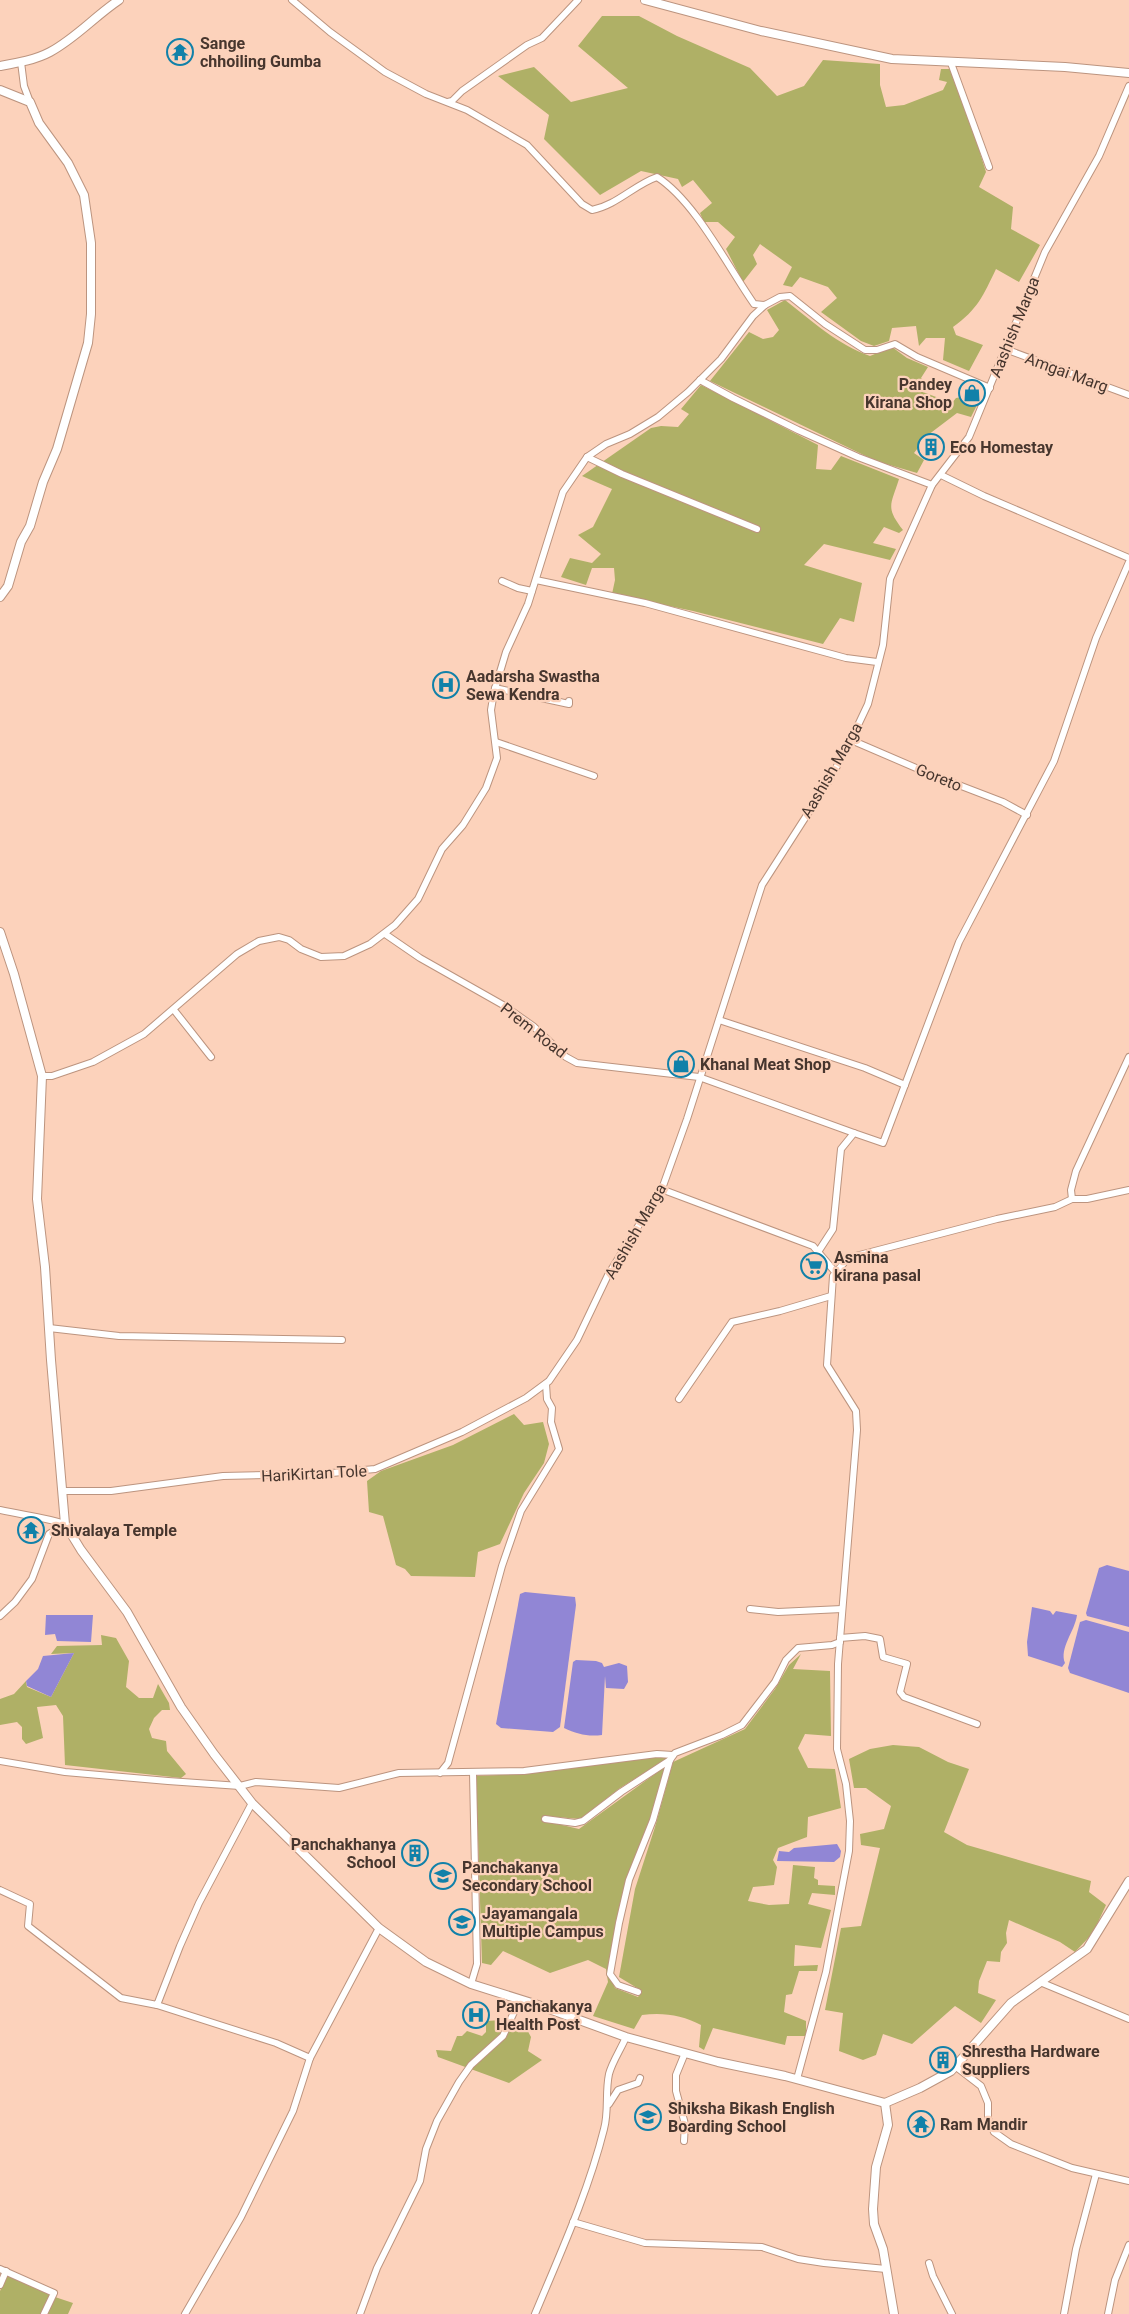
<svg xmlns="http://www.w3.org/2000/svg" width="1129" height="2314" font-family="Roboto,sans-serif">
<rect width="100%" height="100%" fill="#fcd2bb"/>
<g fill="#afb066">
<path d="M602,16H639L677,36L750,68L777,96L804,86L823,60L880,64V85L886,107L904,105L943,90L947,82L939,80L941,69H954L986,172L979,187L1013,207L1011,229L1040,245L1019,282L996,269C983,296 978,309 953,327L956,335L983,345L969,371L943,360L945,338H926L919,346L916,326L892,328L889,341L874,346L861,341L821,312L837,298L828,287L800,277L792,287L783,285L792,267L760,244L753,255L757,264L743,282L726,249L735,237L718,222H704L700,213L712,203L693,180L682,187L678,179L641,171L600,195L544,139L549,115L498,76L534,67L571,102L628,88L578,46Z"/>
<path d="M785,300C812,321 838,345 870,356L892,347L907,358L928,367L921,378L924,382L921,388L923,392L952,403L956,398L962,397L967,401H979L971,417L957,413L928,435L914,453L924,460L917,473L876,461L710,381L749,332L763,339L773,337L779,330L767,310Z"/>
<path d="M701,385L818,445L816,469L831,470L841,456L899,479C891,505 885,507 903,530L899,533L884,527L873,543L896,549L890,560L824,544L804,565L862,583L854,622L840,618L823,644L693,611L612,594L615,580L614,568H592L586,585L561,577L570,558L592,563L601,554L578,535L593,527L612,489L582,476L651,428L661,426L678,427L689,414L681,409Z"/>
<polygon points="514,1414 524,1425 543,1422 549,1444 544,1463 524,1493 500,1544 478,1552 475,1577 411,1576 405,1569 396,1565 383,1516 369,1512 367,1481 381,1471 453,1445"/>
<polygon points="101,1635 116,1638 129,1661 126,1687 139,1698 153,1698 158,1684 169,1703 170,1710 162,1710 154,1718 149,1729 152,1738 166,1741 167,1751 186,1774 181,1778 65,1765 63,1716 56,1705 37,1707 43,1738 26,1744 22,1739 22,1727 17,1722 0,1725 0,1699 14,1694 26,1681 27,1687 51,1697 74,1653 51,1654 57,1646 102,1645"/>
<path d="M801,1654L793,1669L830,1671L831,1736L805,1734L798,1748L808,1768L835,1769L841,1808L808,1817L807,1837L778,1848L773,1860L777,1867L774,1885L753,1887L748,1901L769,1905L789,1904L793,1865L815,1867L814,1878L818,1880V1885L835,1886V1895L812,1893L808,1904L831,1910L821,1948L795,1945L794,1966L818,1965L817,1971H799L792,1994L786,1995L784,2012L806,2021V2036H787L785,2045L713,2028L704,2050L699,2047L701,2025C683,2015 662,2012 642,2015L634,2029L593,2016L608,1982L606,1969L588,1960L550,1973L503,1951L491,1965L482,1963L476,1776L520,1774L656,1756L668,1758L620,1788L580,1819L545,1816L541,1820L579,1829L666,1766L652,1817L627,1879L608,1971L615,1988L638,1997L642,1991L619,1977L635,1889L655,1827L673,1762L745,1729L775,1689L789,1665Z"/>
<polygon points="893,1745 919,1747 948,1762 969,1769 944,1832 967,1845 1091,1881 1089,1892 1106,1905 1093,1933 1075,1952 1060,1942 1009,1920 1006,1933 1007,1943 1001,1952 1000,1962 987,1961 979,1981 978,1993 996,2000 981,2023 955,2006 912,2044 883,2034 876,2055 863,2060 839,2051 843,2013 825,2010 841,1928 861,1926 880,1848 861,1845 860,1834 884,1829 891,1806 866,1788 854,1788 849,1759 870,1749"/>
<polygon points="502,2020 515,2029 526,2028 531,2037 528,2051 542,2060 509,2083 438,2057 436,2050 451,2051 457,2036 462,2036 467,2031 482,2036 486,2032 486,2021"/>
<polygon points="8,2275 52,2294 42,2314 0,2314 0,2291"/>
<polygon points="55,2297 73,2303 68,2314 47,2314"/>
</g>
<g fill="#9186d5">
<polygon points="1107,1565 1129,1571 1129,1627 1087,1616 1086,1613 1099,1568"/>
<polygon points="525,1592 575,1597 576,1605 560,1727 553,1732 501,1728 496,1724 520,1594"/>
<path d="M1032,1607L1050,1611L1053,1615L1056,1611L1077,1615C1075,1631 1059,1648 1065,1663L1062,1667L1028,1656L1027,1642Z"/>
<polygon points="46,1615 93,1615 91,1642 57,1641 55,1634 45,1635"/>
<polygon points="1086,1620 1129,1632 1129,1693 1070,1673 1068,1668 1080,1622"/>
<polygon points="74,1653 51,1697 27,1686 26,1681 38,1669 43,1656"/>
<path d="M576,1660L596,1661L602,1663L604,1667L619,1663L627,1666L628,1682L624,1689L606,1688L605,1676L602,1735C588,1737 577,1734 564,1728L573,1662Z"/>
<polygon points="837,1844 841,1851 840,1857 834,1862 777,1861 779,1851 789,1852 794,1848"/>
</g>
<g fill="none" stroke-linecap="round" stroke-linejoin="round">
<defs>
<g id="street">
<path d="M292,0L330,32L385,72L426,94L467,110L527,145L582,204L592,210C617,205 634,185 657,177C695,201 728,267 754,304L765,305L780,297L790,296L825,324L865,350H877L895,344L917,357L990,388"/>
<polyline points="21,62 24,86 30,102"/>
<polyline points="951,63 989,167"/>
<polyline points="448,102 452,101 462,91 527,45 542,38 578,0"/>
<polyline points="1005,349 1129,395"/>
<polyline points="700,380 733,398 798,430 858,457 932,485"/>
<polyline points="587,457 622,474 757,529"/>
<polyline points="941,475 984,496 1129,558"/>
<polyline points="536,580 645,603 846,658 877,662"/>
<polyline points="502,581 518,588 532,591"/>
<polyline points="495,688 569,704 569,701"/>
<polyline points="851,740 930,774 1003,802 1027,815"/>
<polyline points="496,742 594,776"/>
<polyline points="385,934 420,958 503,1005 533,1026 566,1057 577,1063 699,1077 854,1133"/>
<polyline points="174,1010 211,1057"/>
<polyline points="719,1020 865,1068 905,1085"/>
<polyline points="42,1076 52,1076 93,1062 144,1034 237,954 259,941 279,937 289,940 301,949 321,957 344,956 370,944 395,925 418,899 442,849 463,825 486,788 497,758 491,710 494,692 506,652 528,604 563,492 587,457 606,444 630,434 658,417 688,392 721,359 753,316 765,305"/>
<polyline points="661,1189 813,1246 836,1273"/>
<polyline points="1072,1199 1071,1190 1076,1171 1129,1057"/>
<polyline points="818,1252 833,1229 841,1149 854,1133 883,1143 959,942 1054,761 1096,638 1129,562"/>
<polyline points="49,1328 119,1336 342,1340"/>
<polyline points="679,1399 732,1322 780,1311 831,1296"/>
<polyline points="62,1491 111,1491 223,1476 321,1474 375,1469 462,1432 526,1398 549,1381 577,1340 608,1275 663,1186 687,1119 762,885 830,779 851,740 868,704 883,645 890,579 932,485 969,437 1045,252 1099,156 1129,86"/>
<path d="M0,1510C22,1515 44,1517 65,1524"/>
<polyline points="750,1609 778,1612 842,1609"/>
<polyline points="0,1616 15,1602 32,1579 49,1534 65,1524"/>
<polyline points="840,1638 865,1636 880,1639 883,1657 907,1664 900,1692 904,1697 977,1724"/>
<polyline points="0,1761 65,1772 168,1781 240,1786 256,1782 339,1788 399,1773 524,1771 657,1754 673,1755"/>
<polyline points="440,1773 448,1763 502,1566 521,1511 559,1449 551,1422 552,1408 547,1399 546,1384"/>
<polyline points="545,1819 575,1823 583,1821 621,1792 670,1760"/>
<polyline points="0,1890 30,1904 28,1926 121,1998 157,2005 180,1946 199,1903 252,1803"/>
<polyline points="1040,1982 1129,2019"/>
<polyline points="471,1984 477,1964 473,1773"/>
<polyline points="638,1992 618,1985 610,1974 619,1923 629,1880 653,1820 670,1760 675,1753 722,1735 742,1725 775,1682 786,1660 798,1648 832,1645 840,1642"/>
<polyline points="157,2005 276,2043 310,2058 379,1928"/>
<polyline points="955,2066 981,2086 988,2103 988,2119 994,2132 1011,2144 1072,2168 1129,2181"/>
<polyline points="797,2079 826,1972 849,1851 850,1821 846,1784 837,1749 838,1664 857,1430 856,1411 827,1365 833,1276 848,1258 997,1219 1055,1207 1072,1199 1087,1199 1129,1190"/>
<polyline points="609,2104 618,2090 638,2083 640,2078"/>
<polyline points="684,2141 685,2124 676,2091 676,2075 685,2053"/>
<polyline points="573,2222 645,2243 762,2247 798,2259 824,2263 886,2269"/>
<polyline points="929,2263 933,2276 952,2314"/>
<polyline points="0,2269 54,2293 44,2314"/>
<polyline points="0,2285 6,2271"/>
<polyline points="185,2314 241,2217 293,2111 310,2058"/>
<polyline points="360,2314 377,2268 420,2181 426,2149 437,2121 459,2082 471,2065 503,2036 520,1999"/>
<path d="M535,2314C560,2254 588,2193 604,2129C609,2111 605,2093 609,2074C612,2062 621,2049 626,2037"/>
<polyline points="1064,2314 1076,2249 1096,2174"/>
<polyline points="1108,2314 1115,2280 1129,2245"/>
</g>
<g id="secondary">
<polyline points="645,0 761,31 892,59 1065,67 1129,73"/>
<path d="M0,66C17,63 35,60 50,52C76,38 95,16 119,0"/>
<polyline points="0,90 30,102 39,123 68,163 84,195 91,243 91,314 88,343 57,449 43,482 30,526 21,542 8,586 0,597"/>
<polyline points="0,932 14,974 42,1076 37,1199 45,1267 51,1360 65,1524 81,1550 127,1612 181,1707 214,1754 252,1803 379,1928 426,1962 471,1984 538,2005 626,2037 718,2062 785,2076 885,2103"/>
<polyline points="885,2103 920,2088 951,2071 1011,2003 1087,1949 1129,1881"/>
<polyline points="885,2103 888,2125 876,2167 873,2209 874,2224 883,2249 894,2314"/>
</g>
</defs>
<use href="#street" stroke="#bc947f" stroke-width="8"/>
<use href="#secondary" stroke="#bc947f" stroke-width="10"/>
<use href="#street" stroke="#fff" stroke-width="6"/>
<use href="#secondary" stroke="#fff" stroke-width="8"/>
</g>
<defs>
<symbol id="temple-ring" viewBox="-11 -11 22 22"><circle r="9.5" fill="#fcd2bb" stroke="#1181a9" stroke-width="1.5"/><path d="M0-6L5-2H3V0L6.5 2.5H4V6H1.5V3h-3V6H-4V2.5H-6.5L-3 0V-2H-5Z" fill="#1181a9"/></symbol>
<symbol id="shop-ring" viewBox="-11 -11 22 22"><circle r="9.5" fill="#fcd2bb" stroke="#1181a9" stroke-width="1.5"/><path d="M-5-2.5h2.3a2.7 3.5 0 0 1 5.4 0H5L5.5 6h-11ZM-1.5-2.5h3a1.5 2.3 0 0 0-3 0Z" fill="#1181a9"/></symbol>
<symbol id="building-ring" viewBox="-11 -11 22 22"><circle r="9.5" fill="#fcd2bb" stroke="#1181a9" stroke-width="1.5"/><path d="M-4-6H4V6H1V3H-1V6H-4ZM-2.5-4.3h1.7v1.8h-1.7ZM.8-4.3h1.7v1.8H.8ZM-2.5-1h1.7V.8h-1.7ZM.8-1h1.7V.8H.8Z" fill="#1181a9"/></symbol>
<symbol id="hospital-ring" viewBox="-11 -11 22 22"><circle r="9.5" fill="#fcd2bb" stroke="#1181a9" stroke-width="1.5"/><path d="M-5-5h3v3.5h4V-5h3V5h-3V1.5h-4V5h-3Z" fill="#1181a9"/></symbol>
<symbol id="supermarket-ring" viewBox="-11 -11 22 22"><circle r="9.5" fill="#fcd2bb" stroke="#1181a9" stroke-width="1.5"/><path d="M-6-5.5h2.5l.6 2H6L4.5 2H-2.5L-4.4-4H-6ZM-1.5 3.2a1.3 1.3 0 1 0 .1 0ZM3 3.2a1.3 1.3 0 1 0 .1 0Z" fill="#1181a9"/></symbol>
<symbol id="school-ring" viewBox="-11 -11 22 22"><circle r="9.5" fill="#fcd2bb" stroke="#1181a9" stroke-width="1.5"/><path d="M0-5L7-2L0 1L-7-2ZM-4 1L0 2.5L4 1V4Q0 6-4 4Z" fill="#1181a9"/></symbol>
</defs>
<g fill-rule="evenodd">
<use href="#temple-ring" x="165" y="37" width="30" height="30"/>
<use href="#shop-ring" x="957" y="378" width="30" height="30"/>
<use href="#building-ring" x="916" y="432" width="30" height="30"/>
<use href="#hospital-ring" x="431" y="670" width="30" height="30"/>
<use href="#shop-ring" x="666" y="1049" width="30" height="30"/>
<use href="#supermarket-ring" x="799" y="1251" width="30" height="30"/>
<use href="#temple-ring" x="16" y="1515" width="30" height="30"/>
<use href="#building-ring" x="400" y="1838" width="30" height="30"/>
<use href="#school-ring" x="428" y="1861" width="30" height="30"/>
<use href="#school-ring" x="447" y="1907" width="30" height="30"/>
<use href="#hospital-ring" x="461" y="2000" width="30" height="30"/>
<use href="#building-ring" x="928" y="2045" width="30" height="30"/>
<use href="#school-ring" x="633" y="2102" width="30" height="30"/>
<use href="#temple-ring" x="906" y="2109" width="30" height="30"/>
</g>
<g text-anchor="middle" stroke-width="4.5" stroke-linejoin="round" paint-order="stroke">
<g font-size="16" font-weight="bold" fill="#47362e" stroke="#fcd2bb" text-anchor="start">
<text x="200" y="49">Sange<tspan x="200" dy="18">chhoiling Gumba</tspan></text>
<text x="952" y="390" text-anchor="end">Pandey<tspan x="952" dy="18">Kirana Shop</tspan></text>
<text x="950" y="453">Eco Homestay</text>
<text x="466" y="682">Aadarsha Swastha<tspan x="466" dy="18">Sewa Kendra</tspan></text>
<text x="700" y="1070">Khanal Meat Shop</text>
<text x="834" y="1263">Asmina<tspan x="834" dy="18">kirana pasal</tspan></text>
<text x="51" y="1536">Shivalaya Temple</text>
<text x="396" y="1850" text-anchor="end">Panchakhanya<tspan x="396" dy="18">School</tspan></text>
<text x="462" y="1873">Panchakanya<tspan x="462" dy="18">Secondary School</tspan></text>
<text x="482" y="1919">Jayamangala<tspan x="482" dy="18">Multiple Campus</tspan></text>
<text x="496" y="2012">Panchakanya<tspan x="496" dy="18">Health Post</tspan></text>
<text x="962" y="2057">Shrestha Hardware<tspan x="962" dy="18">Suppliers</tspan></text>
<text x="668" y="2114">Shiksha Bikash English<tspan x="668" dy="18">Boarding School</tspan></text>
<text x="940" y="2130">Ram Mandir</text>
</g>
<g font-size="16" fill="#47362e" stroke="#fcd2bb">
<text transform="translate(1014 327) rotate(-68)" y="6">Aashish Marga</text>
<text transform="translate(1067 372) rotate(20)" y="6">Amgai Marg</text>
<text transform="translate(831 770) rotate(-60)" y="6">Aashish Marga</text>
<text transform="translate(939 777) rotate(22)" y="6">Goreto</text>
<text transform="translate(534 1030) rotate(38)" y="6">Prem Road</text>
<text transform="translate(635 1231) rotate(-60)" y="6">Aashish Marga</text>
<text transform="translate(314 1473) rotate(-3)" y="6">HariKirtan Tole</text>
</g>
</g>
</svg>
